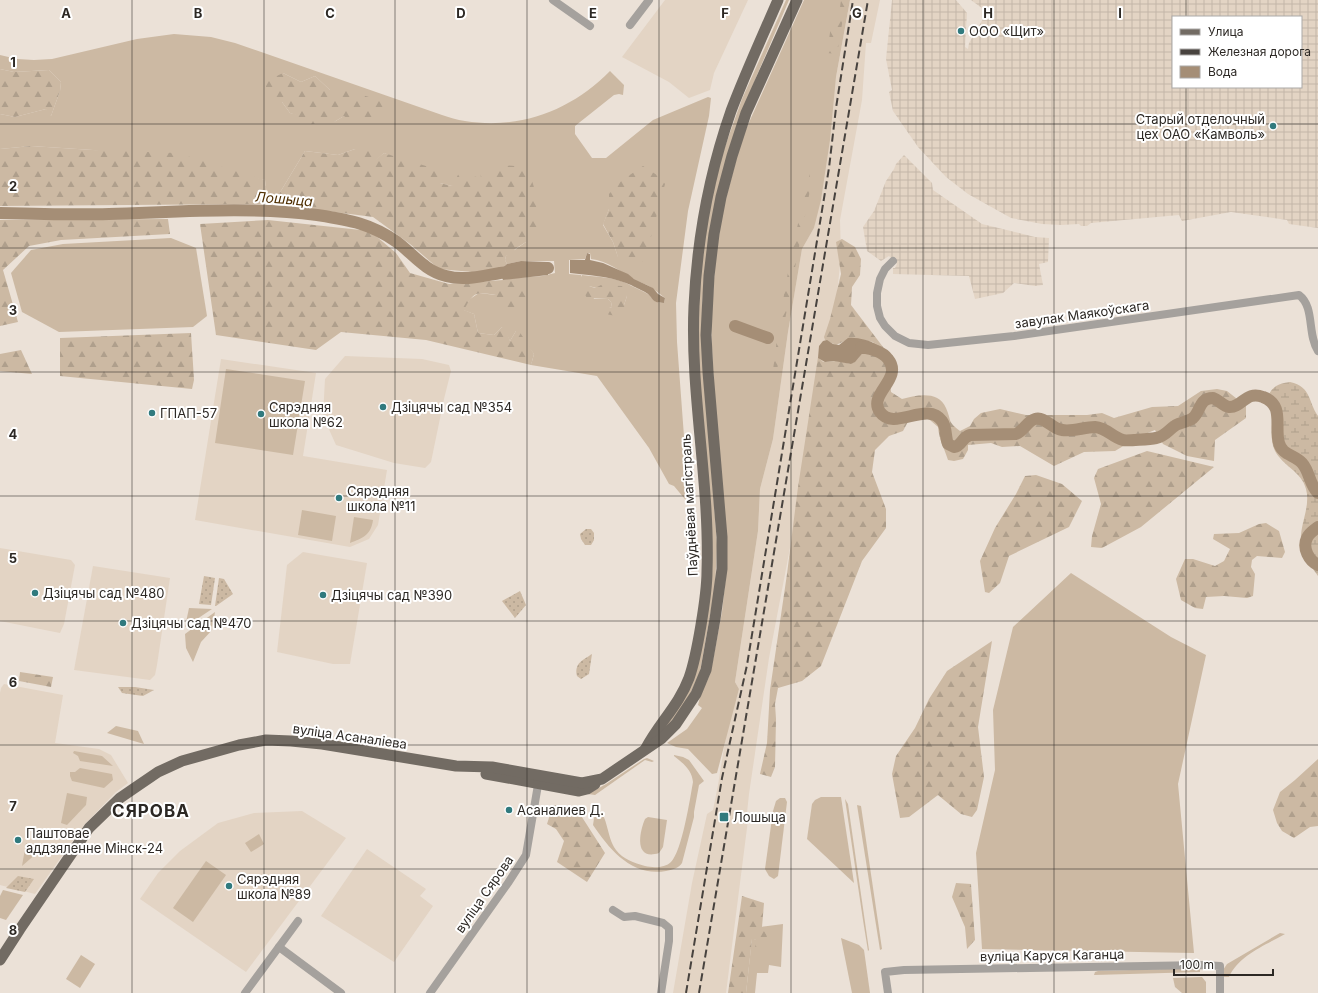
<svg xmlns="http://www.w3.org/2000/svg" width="1318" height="993" font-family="Inter,sans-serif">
<defs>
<pattern id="industrial-grid" width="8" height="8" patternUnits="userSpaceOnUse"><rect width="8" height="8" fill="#e3d4c4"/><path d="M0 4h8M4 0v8" fill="none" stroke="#c3b6a8"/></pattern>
<pattern id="forest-firs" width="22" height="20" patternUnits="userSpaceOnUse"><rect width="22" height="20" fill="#ccb9a3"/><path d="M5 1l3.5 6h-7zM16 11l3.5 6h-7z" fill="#af9f8c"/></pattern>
<pattern id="wetland-marsh" width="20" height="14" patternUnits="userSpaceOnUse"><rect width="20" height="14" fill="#ccb9a3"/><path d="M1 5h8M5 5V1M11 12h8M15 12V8" fill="none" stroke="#af9f8c"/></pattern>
<pattern id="park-dots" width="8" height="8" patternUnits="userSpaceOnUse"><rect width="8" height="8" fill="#ccb9a3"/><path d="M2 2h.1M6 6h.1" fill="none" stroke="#af9f8c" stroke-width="1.8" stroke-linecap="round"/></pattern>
</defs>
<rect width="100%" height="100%" fill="#ebe1d7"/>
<g fill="#e3d4c4">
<polygon points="665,0 748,0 714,73 710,90 689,98 669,82 622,57"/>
<polygon points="850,0 880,0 871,43 866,43 862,100 840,220 841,256 835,312 769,658 749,794 747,813 748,820 726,993 673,993 692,883 707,814 713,810 718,785 727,729 739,689 735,682 758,531 760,489 773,439 788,332 802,249 814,228 836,77"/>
<polygon points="345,356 422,359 449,365 451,371 444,399 431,462 425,468 394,463 336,445 323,416 325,379"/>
<polygon points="221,359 316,373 303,456 387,470 378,525 369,539 350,547 195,520"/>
<polygon points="0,548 71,560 75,565 64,624 60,633 0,621"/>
<polygon points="303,552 367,563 350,664 333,664 277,652 287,565"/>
<polygon points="93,566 170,578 157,665 155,675 150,680 74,670"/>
<polygon points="4,684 63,695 55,743 99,749 111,755 128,783 116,792 84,825 35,894 0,885 0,693 1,688"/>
<polygon points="302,811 346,838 246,972 140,899 158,873 180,851 218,823 254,813"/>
<polygon points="367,849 426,889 420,896 433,906 394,962 321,916"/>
</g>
<g fill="url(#industrial-grid)" fill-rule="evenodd">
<path d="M892,0H956L967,13L965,47L968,49L969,43L987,12L971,0H1318V228L1289,224L1287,220L1231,212L1182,221L1179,215L1091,223L1087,226H1081L1079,224L1061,225L1042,224L1011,218L968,194L946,177L918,147L893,111L889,92L892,90L886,59ZM1173,17H1301V87H1173Z"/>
<polygon points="904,155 932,183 933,190 982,224 1035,237 1049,238 1048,262 1039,264 1043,285 1035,286 1014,283 1003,293 975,299 969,276 893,274 893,268 895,268 897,264 889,256 881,261 867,251 863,227 874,211 886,181 894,169 896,164"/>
</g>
<g fill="#ccb9a3" fill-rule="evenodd">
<polygon points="786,0 789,0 757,75 740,119 705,267 702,306 702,339 717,545 715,588 700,672 687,701 675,717 660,734 672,716 707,614 697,307 707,217 722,155 742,99"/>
<polygon points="804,0 850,0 836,77 830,140 821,200 814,228 802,249 788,332 773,439 760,489 758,531 735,682 739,689 717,773 712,774 688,749 676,747 667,743 687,729 702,708 698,705 701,693 709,677 713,660 722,612 726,575 713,371 711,323 715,264 722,213 742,138"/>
<path d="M174,34L211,37L235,43L442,115C449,117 457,120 465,121C520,130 572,110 610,71L624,85L623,95L619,94L614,95L575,126V134L592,158H606L653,120L708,97L711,98L709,116L688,211L676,303L677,342L689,504L674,486L669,484L649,448L597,376L531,365L534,354L516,331L510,341L506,333L502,327L494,335L478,333L474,314L463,310L470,299L479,293L496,295L518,282L513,278L543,276L555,273L554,261H521L507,264L505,260L506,256L526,242L498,169H481V179L452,186L440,183L392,156L384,153L374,162L355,149L338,155L305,151L273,204H268L265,180L93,150L31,146L0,149V114L15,117L46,109L51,116L60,91L61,82L49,70L14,72L0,69V55L17,59L34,60L52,59L137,39ZM283,73L301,82L315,76L330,90L344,116L334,122L290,113L282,102ZM609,194L618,257L613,242L603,225L609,209ZM587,253H590L591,259C607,261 620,271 634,279C640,283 648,284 653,289C658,292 661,295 665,298L664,303C651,302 655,298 646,293C640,290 632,286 626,283C612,277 597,277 582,275V277L581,275L569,274V260L585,259ZM589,286L627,296L624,305L601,311L612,307L611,302L608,299H594Z"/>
<polygon points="171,238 196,248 207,316 193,327 59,332 22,312 11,273 31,250 63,244"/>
<polygon points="226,369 305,381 293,455 215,443"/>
<polygon points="302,510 336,516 332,541 298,535"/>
<path d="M354,517L373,520C371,535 363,538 350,543Z"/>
<polygon points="1071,573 1171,637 1206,655 1178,784 1194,953 982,949 976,853 995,770 993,710 1013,627"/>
<polygon points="189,608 212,609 185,627"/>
<polygon points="215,612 212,630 201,642 193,662 186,648 185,634"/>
<polygon points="116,726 138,731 144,744 107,733"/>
<polygon points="74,751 102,756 113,766 80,761 78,756 73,753"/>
<path d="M674,755L683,757L689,760L704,781L699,785L694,812V817L682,863C679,868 672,870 666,871C632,877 610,850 593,825L596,806C609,817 606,836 616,850C623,859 634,863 645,866C653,868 665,868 671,862C682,851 690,799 693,782C692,770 683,763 674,756Z"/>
<polygon points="647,758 654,761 652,762 645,760 595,795 588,794 606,784 644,759"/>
<polygon points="80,768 112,774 113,780 104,788 72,781 70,776 70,772 75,772"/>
<polygon points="67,793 87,797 86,805 67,825 61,823"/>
<polygon points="821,797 841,797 854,883 807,839 812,804 815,800"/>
<polygon points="780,798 785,798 787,802 778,876 774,879 769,876 765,869 773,811 776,801"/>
<polygon points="845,799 848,804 869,950 868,951 863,920"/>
<polygon points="857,805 861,806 882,949 880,950"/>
<path d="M648,817L667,820L663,847L659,853C634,861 639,833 645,819Z"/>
<polygon points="259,834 264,844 251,852 245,843"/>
<polygon points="26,843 45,846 22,866"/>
<polygon points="206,861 226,875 193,922 173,908"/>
<polygon points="3,890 23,895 6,920 0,918 0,896"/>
<polygon points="783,924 781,967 769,965 768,973 757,973 755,993 746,993 752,938 756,940 761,927"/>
<path d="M1280,933L1285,934C1266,945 1239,955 1229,977H1224L1223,970L1227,964Z"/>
<polygon points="841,938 859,945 864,950 870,993 852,993"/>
<polygon points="81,955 95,964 80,988 66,979"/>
<polygon points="1200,968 1200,972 1094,975 1095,972 1098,971"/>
<polygon points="1202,977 1206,982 1206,993 1182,993 1175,987 1173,978"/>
</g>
<g fill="url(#forest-firs)">
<polygon points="841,0 846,0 837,54 827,53 832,19 839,15"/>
<polygon points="0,69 14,72 49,70 61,82 60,91 51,116 47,114 46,109 15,117 0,114"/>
<polygon points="283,73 301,82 315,76 330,90 340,88 385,102 389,110 380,118 351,121 344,116 334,122 302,125 296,120 296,115 290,113 282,102 276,102 266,94 266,81"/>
<polygon points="31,146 93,150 177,153 265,180 268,204 0,206 0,149"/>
<path d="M355,149L370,150L374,161L384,153L442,171L440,183L452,186L459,173L481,178L480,169H498L502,165C508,166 516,165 521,168C539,177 536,210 537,229L526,242L515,249L513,254L506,256L505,260L507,264L501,269L472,272L439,269L410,244L373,217L273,204L305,151L338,155Z"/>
<polygon points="643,166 660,177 665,184 647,252 642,262 618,257 613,242 603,224 609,209 609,194 621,181"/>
<path d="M810,174V190L783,330L777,371L773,370C781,304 793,239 810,174Z"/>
<polygon points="168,219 170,234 61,240 29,246 3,270 18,322 0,326 0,220"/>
<path d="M268,220L370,231L396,253L410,273L449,284L503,280L513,278L526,285L528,307L510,310L498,305L496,295C476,292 474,291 464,310L474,314L478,333L494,335L502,327L506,328L507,333L510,341L516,331H519L534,354L531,365L426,340L341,332L316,350L216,335L200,224Z"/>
<path d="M842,239L855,247L861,259L860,275L852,287L851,305L883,347L889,366L891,392L902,399C916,395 939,390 946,408C952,422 947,421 960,431L970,426L974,419L981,413L1000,409L1026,415H1087L1102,413L1114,418L1152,407L1178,406L1201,391L1217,389L1227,391L1246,406V418L1215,440L1214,461L1187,456L1163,444L1155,430L1140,436L1115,451L1084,452L1054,466L1020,446L1002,447L991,443L968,445V450L963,459L954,461L948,460C944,447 939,440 938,427L923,414L910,418L903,431L889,436L875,450L872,472L886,509V528L862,561L821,666L802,681L778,688L775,704L776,719L775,767L771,777L760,774L767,743L770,690L787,574L798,487L818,357L823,362C827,362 831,361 836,361C852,362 849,369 862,354H871L877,349L873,342L851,338L836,345L825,340L824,337L830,319L841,274L836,242Z"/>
<polygon points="601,285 622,286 627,296 624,305 626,309 620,316 610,315 601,312 601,308 606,306 609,308 612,307 611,302 608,299 587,298 584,293 586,288 589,286 595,288"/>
<polygon points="191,333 194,380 192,389 60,376 60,338"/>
<polygon points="21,350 32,374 0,371 0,354"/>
<polygon points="1147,451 1214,467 1141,527 1102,548 1091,547 1092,536 1101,504 1094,478 1098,469"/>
<polygon points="1036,475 1062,484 1082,501 1069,527 1009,556 1000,583 989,593 985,592 980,561 995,528 1016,494 1025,476"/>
<polygon points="1266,523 1279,531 1285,552 1282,558 1257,556 1252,560 1251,567 1255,574 1253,596 1247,598 1224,596 1206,597 1203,609 1195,608 1181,600 1176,579 1185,559 1193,559 1215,566 1224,561 1230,549 1213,539 1214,534 1239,533 1259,524"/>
<polygon points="992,641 978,727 984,777 977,810 972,817 961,814 938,795 909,817 900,818 892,774 896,756 915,728 929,699 947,671"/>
<polygon points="20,672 53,677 51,687 19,681"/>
<polygon points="1318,759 1318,826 1310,827 1294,838 1282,831 1277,823 1273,810 1280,792 1295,780"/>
<polygon points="553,805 570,807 580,814 605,853 587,882 557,862 564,841 556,829 547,824"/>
<polygon points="956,883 971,884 975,940 967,949 965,927 952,897"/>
<polygon points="742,896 764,903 762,927 767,936 760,952 755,951 756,940 752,939 746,993 728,993"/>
</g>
<path fill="url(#wetland-marsh)" d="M1290,382C1312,387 1308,402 1318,416V576C1312,567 1302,556 1301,544C1299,525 1311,507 1306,489C1302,472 1283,466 1275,451C1270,441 1272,429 1272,418C1271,410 1269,402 1269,394C1274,385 1281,383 1290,382Z"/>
<g fill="url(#park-dots)">
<polygon points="586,529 591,529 594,533 594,540 591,545 585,545 581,539 580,534"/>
<polygon points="204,576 215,578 211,605 199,604"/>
<polygon points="219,578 224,579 233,594 216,606 215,606"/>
<polygon points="520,591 526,605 515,618 502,601"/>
<path d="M592,654L589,674L581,679L577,676C574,663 583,660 592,654Z"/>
<polygon points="118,687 135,687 154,690 143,696 122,693"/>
<polygon points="18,876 34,879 25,892 6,888"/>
</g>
<g fill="#a58e76">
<path d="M587,253L590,254V260L603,263L628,274L634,279L653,288L658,294L665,298L664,303C652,302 655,301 648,294C646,292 629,284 626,283C608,276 588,275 570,273V260H585Z"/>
<polygon points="521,261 547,262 548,275 503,280 500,273 501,269 507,264"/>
<path d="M848,338C856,337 870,340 877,345V349L871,354H862L855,362L851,364L834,361L825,362L818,358L819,346L823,341L827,340L833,344L839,345Z"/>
</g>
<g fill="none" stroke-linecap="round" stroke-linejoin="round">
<g stroke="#a58e76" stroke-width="12">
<path d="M0,213C36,214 73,215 109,214C178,212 248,206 317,215C349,220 370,223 397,242C413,254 425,271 446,276C464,281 482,276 500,273C515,271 532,270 548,268"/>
<polyline points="735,326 768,338"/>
<path d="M861,347C871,349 882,351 888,359C904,379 867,394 880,412C894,432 927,400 942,421C947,428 945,437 948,444L954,447C962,446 961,438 970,435L1016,434C1024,431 1027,421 1035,419C1045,416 1052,429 1062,430C1073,432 1084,427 1095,427C1107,428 1112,437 1123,440C1126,441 1151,439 1156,438C1166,436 1168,430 1176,425C1181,422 1188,422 1193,418C1201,411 1199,398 1213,398C1219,400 1223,406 1229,407C1242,408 1246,390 1263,397C1285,405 1274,427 1279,443C1282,455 1295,455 1302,463C1310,472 1309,484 1318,493"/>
<path d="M1318,527C1314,530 1309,533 1307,538C1302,548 1309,561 1318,565"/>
</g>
<g stroke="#a5a19d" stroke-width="8">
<polyline points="553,0 590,26"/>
<polyline points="630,25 649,0"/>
<path d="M893,261L885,269L880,279L877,293V306L880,318L885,326L895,336L909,343L928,345L1014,336L1299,295C1315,307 1307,334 1318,351"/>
<polyline points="613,910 624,917 635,916 663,923 669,928 669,941 661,993"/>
<polyline points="279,947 341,993"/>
<polyline points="245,993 298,921"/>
<polyline points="430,993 508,883 526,855 539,779"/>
<polyline points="888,993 885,972 904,970 1203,965 1220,966 1220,993"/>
</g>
<g stroke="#726b63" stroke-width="11">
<path d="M646,748C659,723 679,705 689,678C695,661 698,643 701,625C704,607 707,589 707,571C710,482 690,394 694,306C697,240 709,174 731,111C745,74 762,37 778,0"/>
<polyline points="486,774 579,791 587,789 595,784"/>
<polyline points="0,960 20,929 89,828 120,798 136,787 158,772 182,761 239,745 266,740 291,741 322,744 456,766 492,767 582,783 602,779 661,739 676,724 696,694 706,670 715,619 722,569 722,537 708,372 706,335 709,276 714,234 721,197 732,156 746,113 797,0"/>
</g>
<g stroke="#48433f" stroke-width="2" stroke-dasharray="8 4" stroke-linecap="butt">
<polyline points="686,993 722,778 747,665 829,168 836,108 853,0"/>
<polyline points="699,993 868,0"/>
</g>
</g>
<path fill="none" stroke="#2c2824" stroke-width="1" stroke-opacity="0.55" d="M132,0V993M264,0V993M395,0V993M527,0V993M659,0V993M791,0V993M923,0V993M1054,0V993M1186,0V17M1186,87V993M0,124H1318M0,248H1318M0,372H1318M0,496H1318M0,621H1318M0,745H1318M0,869H1318"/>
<g fill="#307a7e" stroke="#fff" stroke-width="1.5">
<circle cx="961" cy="31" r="4"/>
<circle cx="1273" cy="126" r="4"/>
<circle cx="383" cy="407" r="4"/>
<circle cx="152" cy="413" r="4"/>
<circle cx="261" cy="414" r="4"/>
<circle cx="339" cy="498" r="4"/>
<circle cx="35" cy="593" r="4"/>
<circle cx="323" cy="595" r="4"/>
<circle cx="123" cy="623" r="4"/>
<circle cx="509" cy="810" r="4"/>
<rect x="719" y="812" width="10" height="10" rx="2"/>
<circle cx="18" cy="840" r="4"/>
<circle cx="229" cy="886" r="4"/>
</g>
<g text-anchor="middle" stroke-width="4" stroke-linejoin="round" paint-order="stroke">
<g font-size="13" fill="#2c2824" stroke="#fff" text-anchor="start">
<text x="969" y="36">ООО «Щит»</text>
<text x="1265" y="124" text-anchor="end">Старый отделочный<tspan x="1265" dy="15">цех ОАО «Камволь»</tspan></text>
<text x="269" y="412">Сярэдняя<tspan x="269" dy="15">школа №62</tspan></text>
<text x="391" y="412">Дзіцячы сад №354</text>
<text x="160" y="418">ГПАП-57</text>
<text x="347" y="496">Сярэдняя<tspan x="347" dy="15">школа №11</tspan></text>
<text x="43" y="598">Дзіцячы сад №480</text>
<text x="331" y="600">Дзіцячы сад №390</text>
<text x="131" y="628">Дзіцячы сад №470</text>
<text x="517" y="815">Асаналиев Д.</text>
<text x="733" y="822">Лошыца</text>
<text x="26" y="838">Паштовае<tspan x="26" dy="15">аддзяленне Мінск-24</tspan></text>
<text x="237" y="884">Сярэдняя<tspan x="237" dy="15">школа №89</tspan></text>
</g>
<g font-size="13" fill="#2c2824" stroke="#fff">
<text transform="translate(1082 314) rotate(-8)" y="5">завулак Маякоўскага</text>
<text transform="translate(689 505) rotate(-93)" y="5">Паўднёвая магістраль</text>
<text transform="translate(350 736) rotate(8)" y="5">вуліца Асаналіева</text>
<text transform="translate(484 894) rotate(-55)" y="5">вуліца Сярова</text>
<text transform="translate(1052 955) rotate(-1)" y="5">вуліца Каруся Каганца</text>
</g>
<g font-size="14" font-style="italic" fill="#4f2e00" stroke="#fff">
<text transform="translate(284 199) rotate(5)" y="5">Лошыца</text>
</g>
<g font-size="17" font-weight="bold" letter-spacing="1" fill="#2c2824" stroke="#fff">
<text x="151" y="817">СЯРОВА</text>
</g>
</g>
<g font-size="13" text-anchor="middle" font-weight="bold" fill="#2c2824" stroke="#fff" stroke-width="4" stroke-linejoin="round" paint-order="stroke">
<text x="66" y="18">A</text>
<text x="198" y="18">B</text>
<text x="330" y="18">C</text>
<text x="461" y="18">D</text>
<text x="593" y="18">E</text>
<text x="725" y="18">F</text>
<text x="857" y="18">G</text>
<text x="988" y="18">H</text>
<text x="1120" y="18">I</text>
<text x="13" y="67">1</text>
<text x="13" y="191">2</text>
<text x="13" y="315">3</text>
<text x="13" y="439">4</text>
<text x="13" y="563">5</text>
<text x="13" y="687">6</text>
<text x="13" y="811">7</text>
<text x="13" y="935">8</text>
</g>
<rect x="1172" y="16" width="130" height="72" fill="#ffffff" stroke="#aba9a7"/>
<rect x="1180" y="29" width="20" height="6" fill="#726b63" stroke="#aba9a7"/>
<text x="1208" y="36" font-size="12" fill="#2c2824">Улица</text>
<rect x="1180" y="49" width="20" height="6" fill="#48433f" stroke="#aba9a7"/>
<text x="1208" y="56" font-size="12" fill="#2c2824">Железная дорога</text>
<rect x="1180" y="66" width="20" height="12" fill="#a58e76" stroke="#aba9a7"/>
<text x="1208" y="76" font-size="12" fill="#2c2824">Вода</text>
<path d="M1174 969v6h99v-6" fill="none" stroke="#2c2824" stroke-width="2"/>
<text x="1180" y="969" font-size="12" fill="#2c2824" stroke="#ffffff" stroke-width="3" paint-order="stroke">100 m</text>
</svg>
